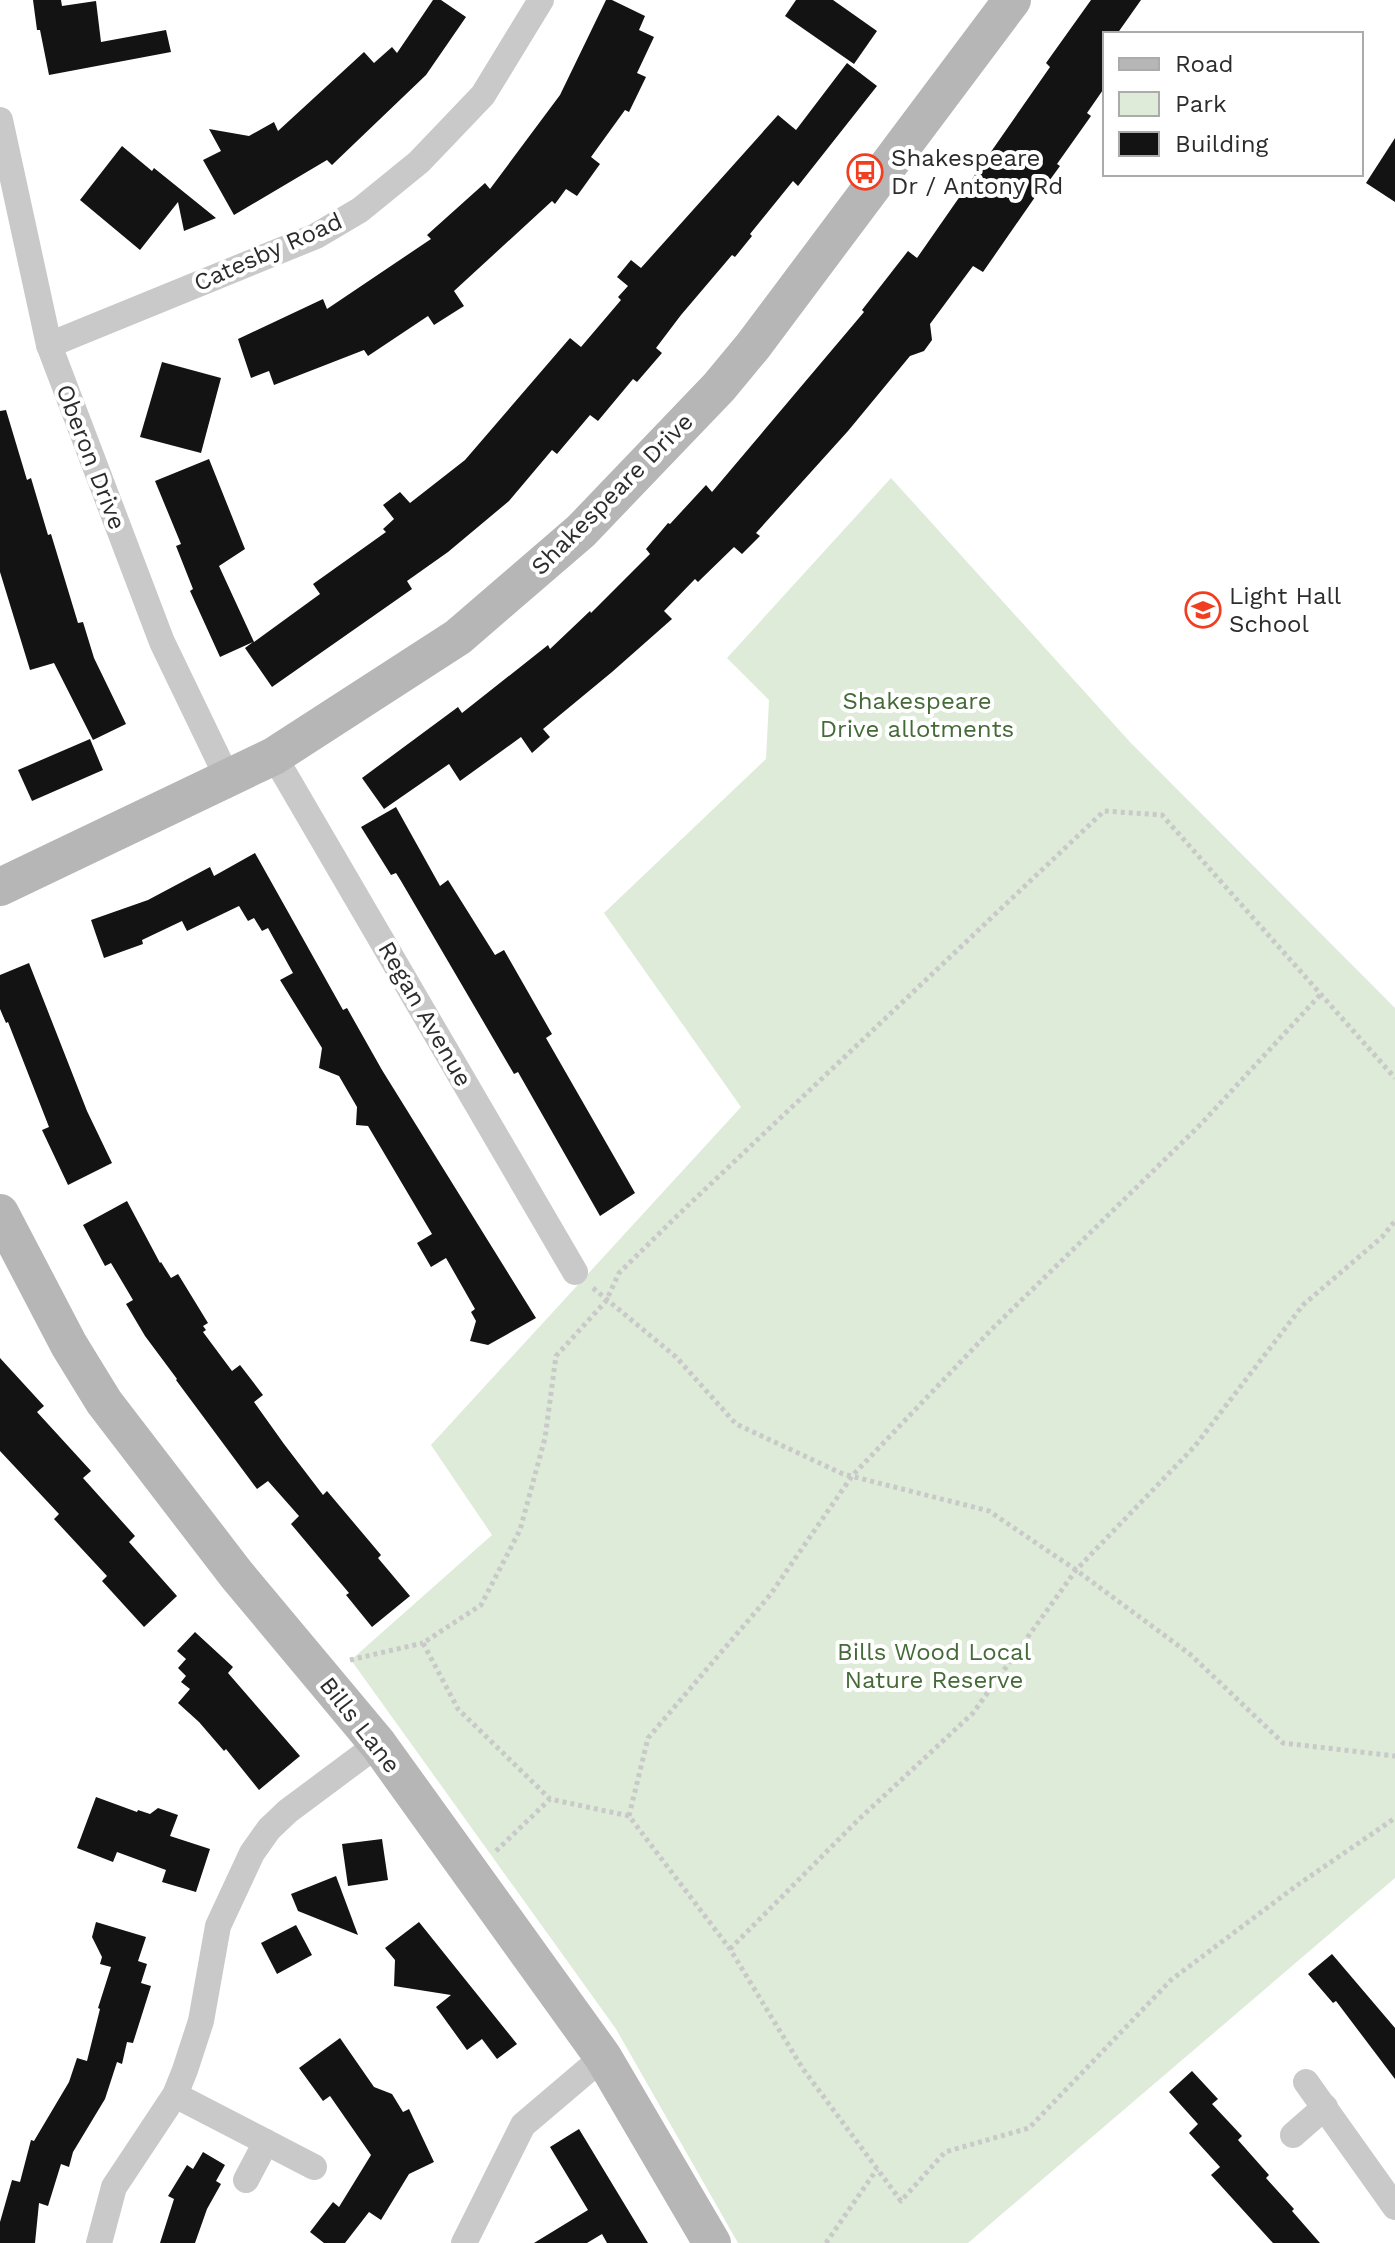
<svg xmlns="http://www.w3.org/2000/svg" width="1395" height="2243" font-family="'Work Sans',sans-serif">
<rect width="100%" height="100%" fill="#fff"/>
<polygon fill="#deebd8" points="891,478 1130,742 1395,1008 1395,1878 968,2243 738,2243 616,2029 351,1660 492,1535 431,1445 741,1107 604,913 766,759 769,700 727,658"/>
<g fill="#131313">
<polygon points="33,0 61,0 62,6 96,1 101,42 166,30 171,52 49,75 40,30 37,30"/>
<polygon points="433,0 441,0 466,17 426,75 332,165 327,160 234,215 203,160 221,151 209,129 249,136 274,122 278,131 364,52 374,63 392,47 397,53"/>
<polygon points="606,0 612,0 645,16 639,30 654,37 637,73 646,77 629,112 625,110 591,157 600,164 577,196 566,189 555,204 552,201 454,291 464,306 434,325 428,316 368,356 364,350 274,385 269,371 251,378 238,339 323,299 327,309 431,239 427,235 485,183 490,189 560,95"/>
<polygon points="796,0 833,0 877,31 854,64 785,16"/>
<polygon points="1091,0 1141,0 1117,34 1105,34 1105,87 1087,113 1091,116 1057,164 1060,166 1044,188 1042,187 983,272 973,266 930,324 932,340 924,351 910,356 848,431 756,533 760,536 742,554 734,547 698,582 695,579 664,611 672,619 612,672 543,729 550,737 532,753 521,737 460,781 449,764 384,809 362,778 458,707 462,713 548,645 550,649 590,611 591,613 650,554 646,549 668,523 670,524 706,485 712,492 864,312 862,310 908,251 917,258 1050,67 1046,63"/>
<polygon points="847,63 877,86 798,186 793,181 750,234 752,236 735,257 732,255 681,315 656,348 662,353 637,382 633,379 598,421 590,415 557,454 552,450 509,501 448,552 407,581 412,589 272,687 245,648 253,642 220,657 190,591 193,589 176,546 181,544 155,481 209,459 245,549 219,566 254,642 320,594 313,584 386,532 383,529 394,519 383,505 400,492 410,503 465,460 570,338 581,347 621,300 618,297 628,286 617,277 631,260 641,268 778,115 796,130"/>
<polygon points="1395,138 1395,202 1366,183"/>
<polygon points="122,146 152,171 154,168 216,218 184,231 178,202 140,250 80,200"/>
<polygon points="162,362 221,378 201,453 140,437"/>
<polygon points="6,410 27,480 31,478 48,535 51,534 78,623 83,622 94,658 126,724 93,740 54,663 30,670 0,572 0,411"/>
<polygon points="90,739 103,770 32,801 18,770"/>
<polygon points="396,807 440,886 448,880 495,955 504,950 552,1034 546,1038 635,1193 600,1216 518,1072 514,1074 401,881 396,873 391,875 361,827"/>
<polygon points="255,853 343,1010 347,1008 382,1070 536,1318 488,1345 470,1341 476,1321 471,1312 475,1309 446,1258 431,1267 417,1243 432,1234 368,1126 356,1125 357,1107 339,1076 319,1068 322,1048 280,980 293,973 268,928 262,931 254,918 248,921 239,906 187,931 182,921 142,940 143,944 104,958 91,920 148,900 210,867 214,876"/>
<polygon points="29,963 87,1111 112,1163 68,1185 42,1130 49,1127 8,1022 6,1023 0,1009 0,975"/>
<polygon points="127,1201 160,1263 161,1262 171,1278 178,1274 208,1323 203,1326 206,1330 203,1332 232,1371 240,1365 263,1395 254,1402 284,1444 323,1495 327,1491 381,1555 378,1558 410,1596 372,1627 346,1595 349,1593 291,1524 299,1516 268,1481 257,1489 176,1380 177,1379 145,1336 126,1304 133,1300 111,1263 105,1266 83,1225"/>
<polygon points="0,1358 44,1406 37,1412 91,1471 83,1478 135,1536 129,1542 177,1596 144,1627 102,1581 107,1576 54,1519 59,1514 0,1451"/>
<polygon points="195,1632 233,1667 228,1673 300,1756 259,1790 226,1749 224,1751 199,1722 178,1703 190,1689 181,1682 186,1676 178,1668 186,1659 177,1651"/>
<polygon points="96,1797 137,1812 138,1810 150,1814 158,1808 178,1815 170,1836 210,1849 196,1892 162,1882 166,1870 117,1852 113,1862 77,1848"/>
<polygon points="382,1839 388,1880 348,1886 342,1844"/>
<polygon points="336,1876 358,1935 298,1911 291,1894"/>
<polygon points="96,1922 146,1937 138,1961 147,1964 141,1983 151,1986 133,2043 127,2042 122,2064 117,2062 105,2099 73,2152 69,2167 61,2164 48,2206 39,2203 35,2243 0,2243 0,2222 12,2180 20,2182 31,2140 34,2141 69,2082 77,2058 87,2061 100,2009 98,2008 111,1967 100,1964 102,1957 92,1937"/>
<polygon points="419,1922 517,2044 497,2059 482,2039 467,2050 436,2007 451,1995 394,1986 395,1960 385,1948"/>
<polygon points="296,1925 312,1955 277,1974 261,1943"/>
<polygon points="1332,1954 1395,2028 1395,2079 1336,2001 1333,2003 1308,1974"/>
<polygon points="340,2038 374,2087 392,2094 403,2112 409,2109 434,2162 409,2174 381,2220 369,2212 345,2243 324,2243 310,2232 333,2202 339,2207 371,2155 330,2096 323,2101 299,2068"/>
<polygon points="1192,2071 1218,2099 1212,2104 1242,2136 1238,2140 1269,2175 1266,2178 1294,2209 1292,2211 1320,2243 1273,2243 1211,2175 1220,2167 1189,2133 1198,2124 1169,2092"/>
<polygon points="579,2129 648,2243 607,2243 602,2234 587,2243 534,2243 588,2210 550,2147"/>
<polygon points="203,2152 225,2165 216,2181 221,2184 207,2209 195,2243 160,2243 174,2199 168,2196 187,2165 193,2169"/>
</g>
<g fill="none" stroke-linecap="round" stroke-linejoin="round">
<g stroke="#c9c9c9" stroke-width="5" stroke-dasharray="4 4" stroke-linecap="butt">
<polyline points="1320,995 1201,1124 991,1330 852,1476 770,1595 648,1738 629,1816 730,1949 803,2069 901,2201 945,2152 1029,2128 1171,1980 1296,1886 1395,1818"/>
<polyline points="593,1288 676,1357 736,1424 843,1474 989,1511 1076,1570 1191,1655 1283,1743 1395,1756"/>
<polyline points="350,1660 423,1643"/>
<polyline points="629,1816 550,1799 458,1709 423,1643 481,1605 520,1530 545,1438 556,1356 606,1301 619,1273 678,1215 1104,811 1162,815 1395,1078"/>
<polyline points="496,1851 550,1799"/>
<polyline points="730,1949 857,1821 973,1713 1076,1570 1195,1446 1303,1305 1382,1237 1395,1221"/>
<polyline points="826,2243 877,2169"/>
</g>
<g stroke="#c9c9c9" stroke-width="26">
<polyline points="0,120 49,345 162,642 228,779"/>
<polyline points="49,345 316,236 360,210 419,162 483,95 541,0"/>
<polyline points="274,756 575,1272"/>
<polyline points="1306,2082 1395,2207"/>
<polyline points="175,2095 314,2167"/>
<polyline points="1293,2135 1325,2107"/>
<polyline points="246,2180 266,2142"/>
<polyline points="99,2243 114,2187 175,2095 185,2070 201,2021 218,1926 252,1853 269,1829 288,1811 378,1744"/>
<polyline points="464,2243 523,2125 603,2057"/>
</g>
<g stroke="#b6b6b6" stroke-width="38">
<polyline points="0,887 274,756 458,637 581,531 719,387 753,346 1012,0"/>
<polyline points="0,1213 69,1345 104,1402 236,1574 378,1744 603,2057 712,2243"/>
</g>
</g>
<defs>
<symbol id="bus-ring" viewBox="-11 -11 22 22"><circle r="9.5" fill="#fff" stroke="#f13e21" stroke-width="1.5"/><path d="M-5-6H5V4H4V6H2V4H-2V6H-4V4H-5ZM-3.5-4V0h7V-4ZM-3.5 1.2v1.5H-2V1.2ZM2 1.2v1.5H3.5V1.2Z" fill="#f13e21"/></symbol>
<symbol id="school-ring" viewBox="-11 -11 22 22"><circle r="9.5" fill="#fff" stroke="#f13e21" stroke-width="1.5"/><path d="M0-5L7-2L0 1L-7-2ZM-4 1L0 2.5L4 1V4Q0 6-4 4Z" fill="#f13e21"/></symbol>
</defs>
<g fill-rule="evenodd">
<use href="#bus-ring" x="845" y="152" width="40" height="40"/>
<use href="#school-ring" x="1183" y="590" width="40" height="40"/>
</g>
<g text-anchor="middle" stroke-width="8" stroke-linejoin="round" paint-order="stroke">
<g font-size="24" fill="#2c2c2c" stroke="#fff" text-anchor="start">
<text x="891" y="166">Shakespeare<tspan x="891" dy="28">Dr / Antony Rd</tspan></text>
<text x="1229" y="604">Light Hall<tspan x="1229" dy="28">School</tspan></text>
</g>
<g font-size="24" fill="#2c2c2c" stroke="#fff">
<text transform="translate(268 252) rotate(-24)" y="8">Catesby Road</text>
<text transform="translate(91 457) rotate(69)" y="8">Oberon Drive</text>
<text transform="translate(612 494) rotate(-45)" y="8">Shakespeare Drive</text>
<text transform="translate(425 1014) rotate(60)" y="8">Regan Avenue</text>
<text transform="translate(360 1725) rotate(52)" y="8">Bills Lane</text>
</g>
<g font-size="24" fill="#446a37" stroke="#fff">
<text x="917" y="709">Shakespeare<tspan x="917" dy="28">Drive allotments</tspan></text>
<text x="934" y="1660">Bills Wood Local<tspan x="934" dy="28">Nature Reserve</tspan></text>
</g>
</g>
<rect x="1103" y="32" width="260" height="144" fill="#ffffff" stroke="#ababab" stroke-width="2"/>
<rect x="1119" y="58" width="40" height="12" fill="#b6b6b6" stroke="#ababab" stroke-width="2"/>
<text x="1175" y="72" font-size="24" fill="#2c2c2c">Road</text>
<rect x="1119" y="92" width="40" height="24" fill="#deebd8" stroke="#ababab" stroke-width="2"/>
<text x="1175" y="112" font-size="24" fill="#2c2c2c">Park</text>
<rect x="1119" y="132" width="40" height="24" fill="#131313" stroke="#ababab" stroke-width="2"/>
<text x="1175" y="152" font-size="24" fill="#2c2c2c">Building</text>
</svg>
